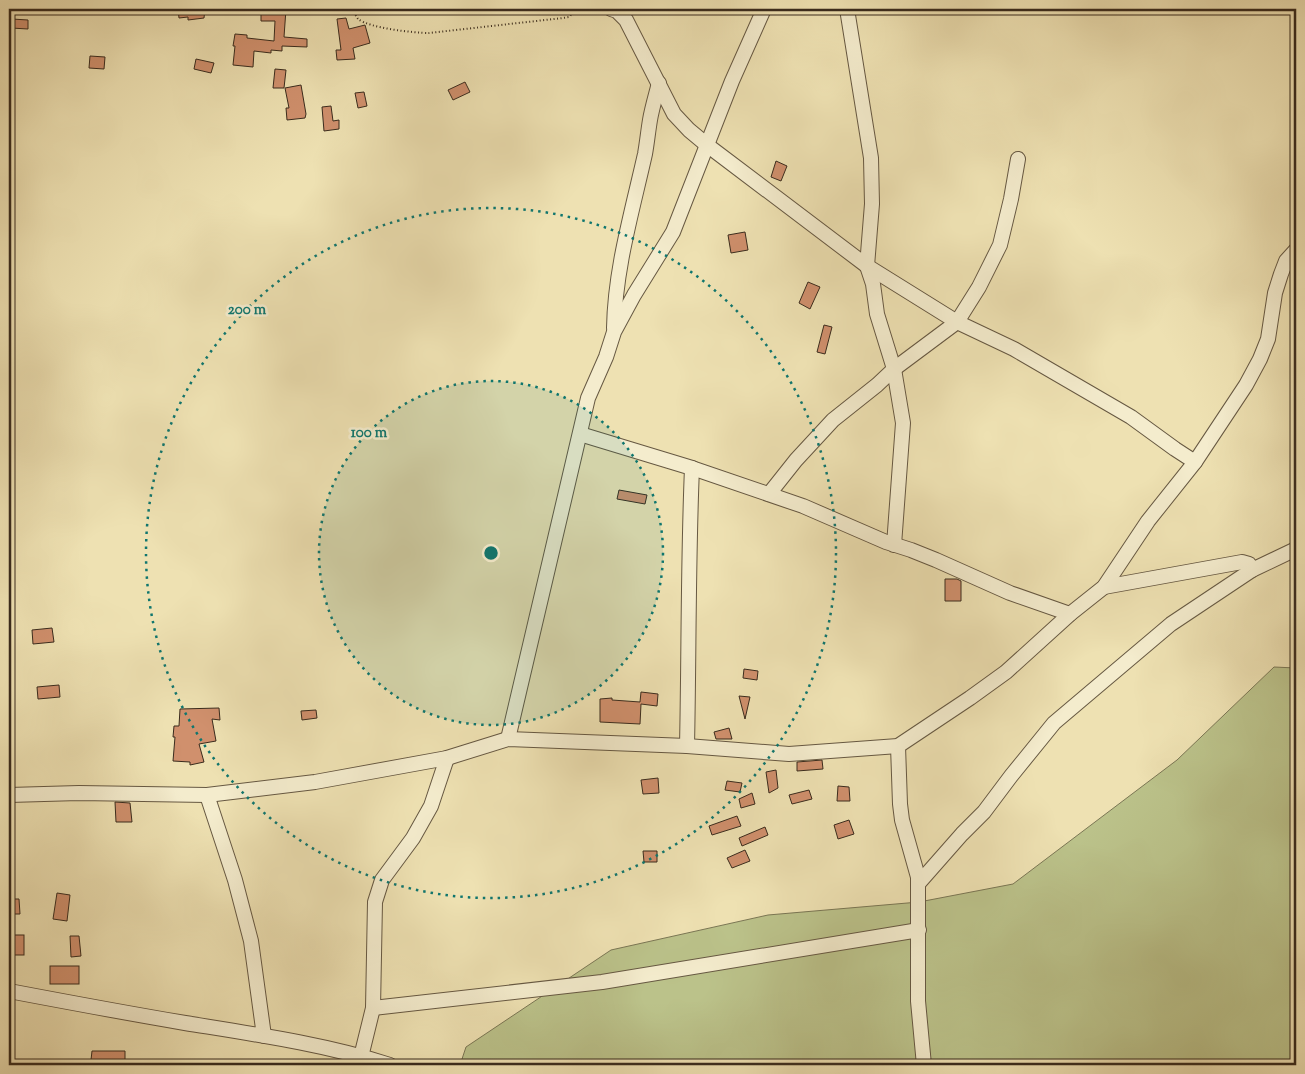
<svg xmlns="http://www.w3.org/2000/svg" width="1305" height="1074" font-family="'Sorts Mill Goudy',serif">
<rect width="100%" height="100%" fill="#eee1b2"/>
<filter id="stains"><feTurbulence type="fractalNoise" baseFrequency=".004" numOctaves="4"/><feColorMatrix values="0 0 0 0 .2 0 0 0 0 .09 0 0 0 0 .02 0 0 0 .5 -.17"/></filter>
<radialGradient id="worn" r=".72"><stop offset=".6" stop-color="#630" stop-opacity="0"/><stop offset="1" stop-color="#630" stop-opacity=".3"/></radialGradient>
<polygon fill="#bbc28a" stroke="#7a7654" points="1274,667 1296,668 1296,1065 460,1065 466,1047 611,950 768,915 919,902 1013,884 1177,760"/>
<g fill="#d0906d" stroke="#392b1d">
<polygon points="178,9 205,9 204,18 188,20 188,17 179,18"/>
<polygon points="261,9 286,9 284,37 307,39 307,47 282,46 282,51 271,50 271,53 254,51 253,67 233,65 235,46 233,46 235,34 247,35 247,38 274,41 275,21 261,21"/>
<polygon points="346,18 349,29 365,25 370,43 353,48 355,59 337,60 336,50 341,50 337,19"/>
<polygon points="12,19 28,20 28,29 11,28"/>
<polygon points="90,56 105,57 104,69 89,68"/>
<polygon points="196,59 214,63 211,73 194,69"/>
<polygon points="275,69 286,70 284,88 273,88"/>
<polygon points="465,82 470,92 453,100 448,90"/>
<polygon points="301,85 306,114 305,118 287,120 286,108 289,108 285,88"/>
<polygon points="364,92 367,106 358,108 355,93"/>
<polygon points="331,106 333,121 339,120 339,129 324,131 322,107"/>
<polygon points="776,161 787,166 781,181 771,177"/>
<polygon points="745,232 748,250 731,253 728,235"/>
<polygon points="808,282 820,287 810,309 799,303"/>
<polygon points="824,325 832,327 825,354 817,352"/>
<polygon points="619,490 647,495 645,504 617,499"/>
<polygon points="945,579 957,579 961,581 961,601 945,601"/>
<polygon points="52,628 54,642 33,644 32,630"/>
<polygon points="744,669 758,671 757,680 743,678"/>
<polygon points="59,685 60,697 38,699 37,687"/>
<polygon points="641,692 658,694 657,706 641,704 640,724 600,722 600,699 612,698 612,700 640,702"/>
<polygon points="739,696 750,697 745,719"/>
<polygon points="219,708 220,720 212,719 216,741 199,744 204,762 190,765 190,762 173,761 175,737 173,737 174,726 179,726 180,709"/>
<polygon points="316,710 317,718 302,720 301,711"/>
<polygon points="729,728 732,739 716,739 714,732"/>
<polygon points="822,760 823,769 797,771 797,762"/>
<polygon points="776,770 778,788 769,793 766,772"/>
<polygon points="658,778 659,793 643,794 641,780"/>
<polygon points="727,781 742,783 740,792 725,790"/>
<polygon points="838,786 849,787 850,801 837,801"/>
<polygon points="809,790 812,799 792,804 789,795"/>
<polygon points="752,793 755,804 741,808 739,799"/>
<polygon points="115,802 130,803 132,822 116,822"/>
<polygon points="737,816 741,826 712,835 709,826"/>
<polygon points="849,820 854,834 838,839 834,825"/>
<polygon points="765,827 768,835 742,846 739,838"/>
<polygon points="745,850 750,861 732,868 727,858"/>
<polygon points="643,851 657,851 657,862 644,862"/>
<polygon points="57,893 70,895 67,921 53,919"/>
<polygon points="9,899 19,899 20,914 9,914"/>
<rect x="9" y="935" width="15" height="20"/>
<polygon points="70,936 79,936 81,956 71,957"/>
<rect x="50" y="966" width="29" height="18"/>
<polygon points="92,1051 125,1051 125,1060 112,1060 112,1062 91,1060"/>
</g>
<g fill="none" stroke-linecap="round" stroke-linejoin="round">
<defs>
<g id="minor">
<polyline points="611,9 617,11 626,20 674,114 689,130 707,145 867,266 957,322 1014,349 1131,417 1175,449 1195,462"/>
<polyline points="847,9 871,158 872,204 867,266 873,284 877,314 894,369 903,423 894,545"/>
<path d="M614,328C615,269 632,212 645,154C647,143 648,132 650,120C652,108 656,95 659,83"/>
<path d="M580,434L692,468C688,561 689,653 687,746"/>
<polyline points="692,468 803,506 886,542 911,550 936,560 1010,593 1070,614"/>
<polyline points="769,494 796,460 833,420 877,385 894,369 957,322 979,287 1000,245 1011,199 1018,159"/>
<polyline points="1104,587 1242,562 1249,564 1252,570"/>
<polyline points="508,739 588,398 606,357 614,332 634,295 673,232 732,81 764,9"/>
<polyline points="898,746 900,804 902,820 918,877 918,1001 924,1065"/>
<polyline points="9,795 79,793 207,795 315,782 447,758 508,739 687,746 789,754 898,746 970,698 1006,672 1070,614 1104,587 1148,521 1195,462 1246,385 1260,359 1268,339 1275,293 1281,274 1286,261 1296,250"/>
<polyline points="207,795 235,880 251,941 264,1036"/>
<polyline points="918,884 962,834 984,812 1011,776 1054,723 1171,624 1252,570 1296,549"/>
<path d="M9,991C67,1002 126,1013 185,1023C253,1034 324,1044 390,1065"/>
<polyline points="373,1008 602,982 919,930"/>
<polyline points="359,1065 373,1008 375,902 382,880 413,838 431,806 447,758"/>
</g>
</defs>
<use href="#minor" stroke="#665842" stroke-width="16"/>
<path stroke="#392b1d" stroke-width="2" stroke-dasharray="1 2.5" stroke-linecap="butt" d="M352,9C354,12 356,16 358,19C369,28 414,33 429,33L563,18L569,17L577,9"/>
<use href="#minor" stroke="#f4eccd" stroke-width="14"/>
</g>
<circle cx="491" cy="553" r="172" fill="#0f766e" fill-opacity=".12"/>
<g fill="none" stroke="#0f766e" stroke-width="2.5" stroke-dasharray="2.5 5">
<circle cx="491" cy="553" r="172"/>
<circle cx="491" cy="553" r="345"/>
</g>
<circle cx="491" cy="553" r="8" fill="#0f766e" stroke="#f4eccd" stroke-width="2.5"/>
<g font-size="15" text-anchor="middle" font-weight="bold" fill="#0f766e" stroke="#f4eccd" stroke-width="5" stroke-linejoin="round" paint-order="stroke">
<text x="247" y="314">200 m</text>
<text x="369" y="437">100 m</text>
</g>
<rect width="1305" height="1074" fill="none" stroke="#eee1b2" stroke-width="30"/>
<rect x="10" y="10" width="1285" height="1054" fill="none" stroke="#392b1d" stroke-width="2.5"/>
<rect x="15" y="15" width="1275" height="1044" fill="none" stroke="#392b1d"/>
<rect width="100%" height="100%" filter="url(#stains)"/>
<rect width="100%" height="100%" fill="url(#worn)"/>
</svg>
